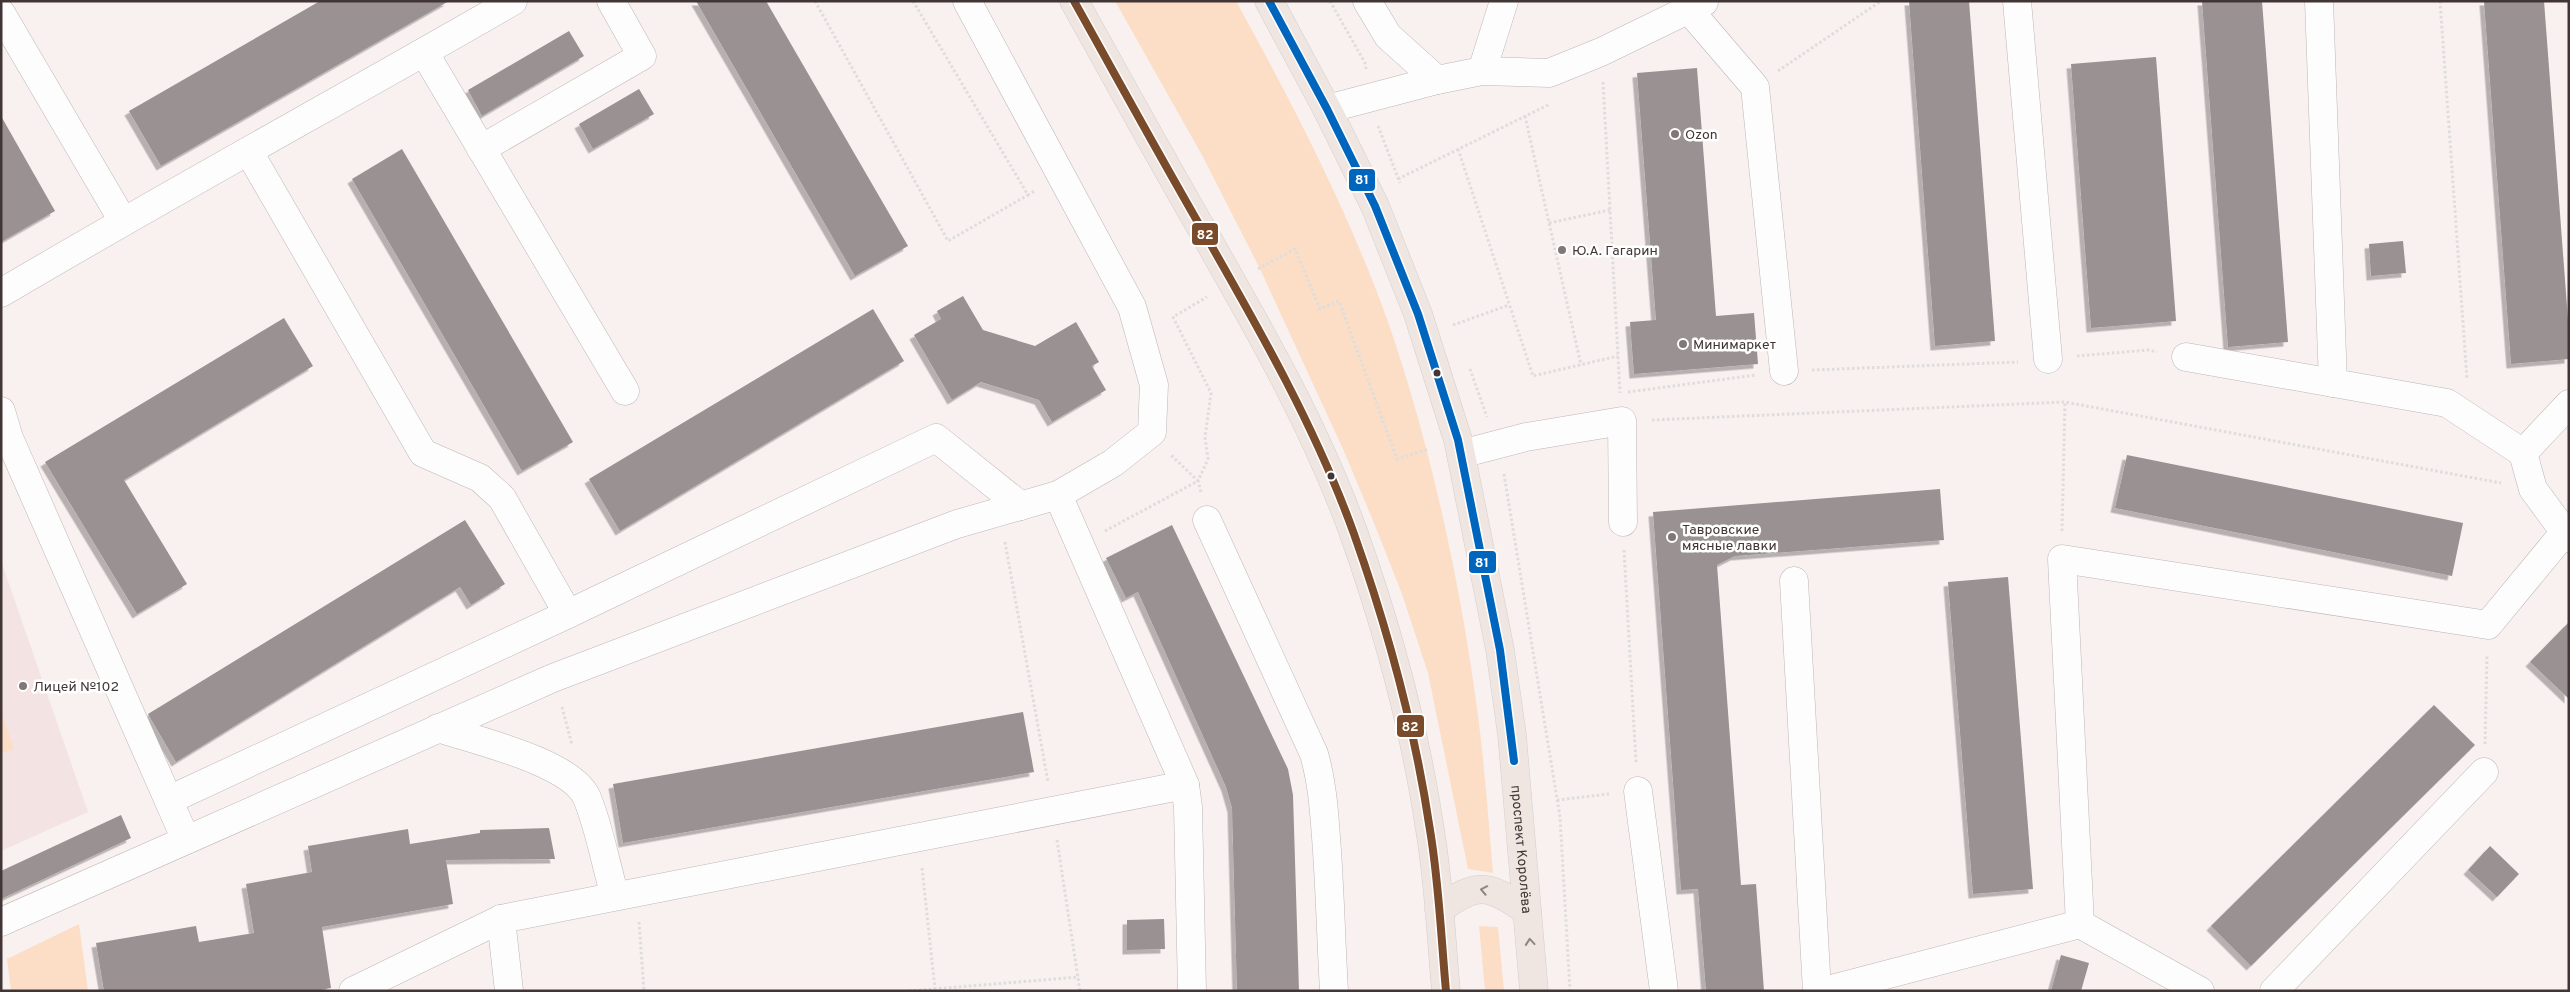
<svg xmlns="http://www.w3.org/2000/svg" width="2570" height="992" font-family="Overpass,sans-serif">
<defs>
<filter id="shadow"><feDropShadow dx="-4.5" dy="4.5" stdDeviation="0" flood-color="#0004"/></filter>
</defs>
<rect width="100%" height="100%" fill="#f8f1f0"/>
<polygon fill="#f3e3e2" points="1,561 88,812 1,851"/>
<g fill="#fbdec5">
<path d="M1115,1H1236C1293,105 1348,210 1388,322C1433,451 1465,604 1481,740C1486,784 1489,828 1493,873L1468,869L1428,673L1402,594L1374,523L1343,449L1260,269L1203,157Z"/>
<polygon points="1,712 14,749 1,753"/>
<polygon points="79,924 88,991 11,991 7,959"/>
<polygon points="1479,926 1498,927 1504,991 1485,991"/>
</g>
<g fill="#999192" filter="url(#shadow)">
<polygon points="320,1 449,1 161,166 129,111"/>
<polygon points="696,1 766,1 908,246 855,276"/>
<polygon points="1909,1 1969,1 1995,341 1935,346"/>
<polygon points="2202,1 2262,1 2288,342 2228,347"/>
<polygon points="2484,1 2544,1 2569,333 2569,359 2511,364"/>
<polygon points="569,31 584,56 482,116 468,90"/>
<polygon points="2156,57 2176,321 2091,328 2071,64"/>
<polygon points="1697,68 1716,316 1754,313 1758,364 1634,374 1630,322 1656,320 1637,73"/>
<polygon points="639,89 654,114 593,149 579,124"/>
<polygon points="1,116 55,211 1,242"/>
<polygon points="402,149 573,442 522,471 352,179"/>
<polygon points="2403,241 2406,273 2371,276 2369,244"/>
<polygon points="963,296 983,330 1035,346 1076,322 1099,362 1092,366 1106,390 1052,422 1039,400 981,382 952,400 914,335 941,319 937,311"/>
<polygon points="873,309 904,361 620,531 589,479"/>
<polygon points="284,318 313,366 124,480 187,584 137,614 45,462"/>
<polygon points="2127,455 2463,523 2452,576 2115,508"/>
<polygon points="1940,489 1944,540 1735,556 1717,565 1741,885 1756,884 1764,991 1706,991 1698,889 1681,890 1653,512"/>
<polygon points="465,520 505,584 471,605 460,587 176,762 148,714"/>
<polygon points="1172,525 1288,769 1293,795 1299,991 1237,991 1232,808 1226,787 1138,592 1126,598 1106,558"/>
<polygon points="2008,577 2033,889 1973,894 1948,582"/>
<polygon points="2569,622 2569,699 2530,662"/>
<polygon points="2434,705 2475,745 2251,966 2211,926"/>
<polygon points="1023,712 1034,772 623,843 613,784"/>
<polygon points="121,815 131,838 1,899 1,871"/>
<polygon points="549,828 555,859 446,860 453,904 322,927 331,988 314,991 104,991 96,943 196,926 199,942 254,933 246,884 312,872 308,846 408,829 410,844 480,833 480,830"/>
<polygon points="2490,846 2519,874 2497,897 2468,870"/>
<polygon points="1164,919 1165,949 1127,950 1127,920"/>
<polygon points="2061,955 2089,963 2081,991 2051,991"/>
</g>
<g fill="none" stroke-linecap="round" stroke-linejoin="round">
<defs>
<g id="minor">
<polyline points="2017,1 2048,359"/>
<polyline points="2319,1 2333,383"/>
<polyline points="1689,10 1755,87 1784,371"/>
<polyline points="1,13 123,221"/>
<polyline points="424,52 625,391"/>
<polyline points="1482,71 1504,1"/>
<polyline points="1437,80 1482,71 1549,73 1601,52 1704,2"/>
<polyline points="1327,109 1437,80 1388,36 1367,1"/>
<polyline points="481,149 642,56 611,1"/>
<polyline points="249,152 423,453 480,478 502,498 568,614"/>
<path d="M1,293C170,193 343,99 513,1"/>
<polyline points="2186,357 2447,403 2523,453"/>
<polyline points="2569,404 2523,453 2533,489 2569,538"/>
<polyline points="1,411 9,438 186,840"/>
<polyline points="1461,454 1526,437 1622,421 1623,522"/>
<polyline points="1058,495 1185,785 1188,807 1192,991"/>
<path d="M1207,520L1314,754C1322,782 1324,809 1326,837C1330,888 1331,940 1334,991"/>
<polyline points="1794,581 1817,991"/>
<path d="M438,728C474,740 572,762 587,798C599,826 606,866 615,896"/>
<polyline points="1638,791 1664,991"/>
<polyline points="169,800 568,614 936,438 1021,506"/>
<polyline points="501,919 509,991"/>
<polyline points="1,922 553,678 957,524 1058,495 1113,463 1152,432 1154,385 1132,307 967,1"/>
<polyline points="2080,924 2062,559 2488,625 2564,533"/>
<polyline points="353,991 501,919 1185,785"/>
<polyline points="1824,991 2080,924 2200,991"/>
<polyline points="2274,991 2484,772"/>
</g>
<g id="major">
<path d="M1074,1C1117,78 1159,155 1203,231C1259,329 1316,428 1354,534C1388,630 1415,729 1430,830C1439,883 1441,937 1446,991"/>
<path id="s1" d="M1269,1L1327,109L1375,206L1418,314L1458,440L1500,650L1512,735L1534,991"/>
<path d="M1439,910C1477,881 1488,884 1527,911"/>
</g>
</defs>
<use href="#minor" stroke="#beb6b5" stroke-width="29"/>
<use href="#major" stroke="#d3cecd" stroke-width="29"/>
<g stroke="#dedddc" stroke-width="3" stroke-dasharray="2.5 2.5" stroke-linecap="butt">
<polyline points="815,1 948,241 1028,195"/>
<polyline points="913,1 1028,195 1036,190"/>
<polyline points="1330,1 1365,63 1366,69"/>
<polyline points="2440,1 2467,379"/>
<polyline points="1778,71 1881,1"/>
<polyline points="1603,82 1620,393"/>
<polyline points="1525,116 1581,365"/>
<polyline points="1378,126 1400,183"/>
<polyline points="1458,149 1533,376 1618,356"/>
<polyline points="1398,179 1550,104"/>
<polyline points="1549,223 1610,210"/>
<polyline points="1258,269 1295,249 1320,309 1339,301 1397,459 1429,449"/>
<polyline points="1453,325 1509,305"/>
<polyline points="2077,356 2148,350 2157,352"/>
<polyline points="1470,369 1487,417"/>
<polyline points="1812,370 2018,362"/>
<polyline points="1628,392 1756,375"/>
<polyline points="1652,420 2065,402 2501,483"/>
<polyline points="1504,474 1560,817 1570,991"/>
<polyline points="1201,492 1198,481 1208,459 1205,437 1211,393 1173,317 1207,297"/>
<polyline points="1105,531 1198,481 1171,455"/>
<polyline points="2062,531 2065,402"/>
<polyline points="1005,542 1048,782"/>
<polyline points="1624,550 1636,763"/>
<polyline points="562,707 572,745"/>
<polyline points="2485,744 2487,655"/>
<polyline points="1557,800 1609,794"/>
<polyline points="1057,840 1080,991"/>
<polyline points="922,868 935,989"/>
<polyline points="639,922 644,991"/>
<polyline points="909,991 1079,977"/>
</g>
<use href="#minor" stroke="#fefdfd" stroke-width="28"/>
<use href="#major" stroke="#efe6e2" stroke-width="28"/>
<defs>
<path id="bus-1" d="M1074,1C1117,78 1159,155 1203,231C1259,329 1316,428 1354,534C1388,630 1415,729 1430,830C1439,883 1441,937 1446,991"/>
<polyline id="bus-2" points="1269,1 1327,109 1375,206 1418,314 1458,440 1500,650 1514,761"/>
</defs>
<use href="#bus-1" stroke="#fff" stroke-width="11"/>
<use href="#bus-2" stroke="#fff" stroke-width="11"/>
<use href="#bus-1" stroke="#7a4b2a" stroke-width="8"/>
<use href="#bus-2" stroke="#0065bd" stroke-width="8"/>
</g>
<defs><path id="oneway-chevron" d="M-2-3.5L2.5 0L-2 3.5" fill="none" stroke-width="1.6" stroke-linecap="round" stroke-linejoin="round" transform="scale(1.25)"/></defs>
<g stroke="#8f8583">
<use href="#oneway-chevron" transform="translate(1484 890) rotate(-169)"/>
<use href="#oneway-chevron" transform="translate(1530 942) rotate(-95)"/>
</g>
<g fill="#817776" stroke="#fff" stroke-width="2">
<circle cx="1675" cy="134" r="5"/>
<circle cx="1562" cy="250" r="5"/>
<circle cx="1683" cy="344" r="5"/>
<circle cx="1672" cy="537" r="5"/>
<circle cx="23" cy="686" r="5"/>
</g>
<g fill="#413635" stroke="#fff" stroke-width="2">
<circle cx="1437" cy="373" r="4.5"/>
<circle cx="1331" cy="476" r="4.5"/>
</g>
<g text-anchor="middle" stroke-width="5" stroke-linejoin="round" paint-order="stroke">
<g font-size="14" fill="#413635" stroke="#fff" text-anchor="start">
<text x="1685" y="139">Ozon</text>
<text x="1572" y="255">Ю.А. Гагарин</text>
<text x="1693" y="349">Минимаркет</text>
<text x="1682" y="534">Тавровские<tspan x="1682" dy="16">мясные лавки</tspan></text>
<text x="33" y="691">Лицей №102</text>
</g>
<g font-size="14" fill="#413635" stroke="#fff">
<text dy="5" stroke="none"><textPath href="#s1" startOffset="894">проспект Королёва</textPath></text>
</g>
</g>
<g stroke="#fff" stroke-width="2">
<rect x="1348" y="168" width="28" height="24" rx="5" fill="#0065bd"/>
<rect x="1191" y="222" width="28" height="24" rx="5" fill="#7a4b2a"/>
<rect x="1468" y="550" width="29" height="24" rx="5" fill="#0065bd"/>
<rect x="1396" y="714" width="29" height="24" rx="5" fill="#7a4b2a"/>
</g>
<g font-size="14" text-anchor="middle" font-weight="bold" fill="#fff">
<text x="1362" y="184">81</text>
<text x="1205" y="239">82</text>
<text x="1482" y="567">81</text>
<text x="1410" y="731">82</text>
</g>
<rect width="2570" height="992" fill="none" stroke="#413635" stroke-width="5"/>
</svg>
